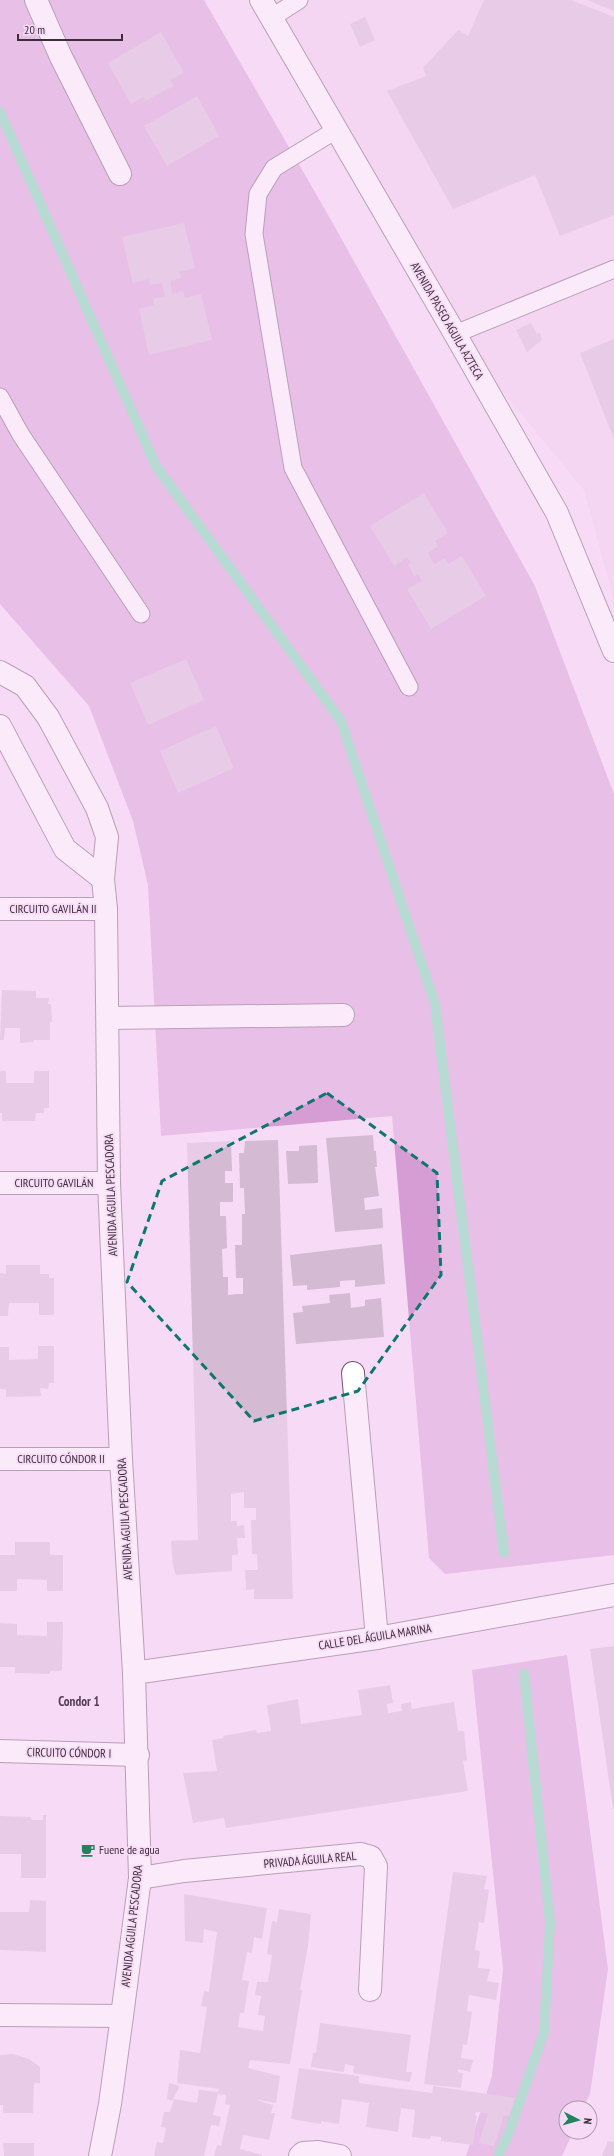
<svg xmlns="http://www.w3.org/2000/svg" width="614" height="2156" font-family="'PT Sans Narrow',sans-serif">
<rect width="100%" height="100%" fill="#f7dbf6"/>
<polygon fill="#f0ceee" points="263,0 614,0 614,600 584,490 456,335"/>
<g fill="#d69dd5">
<polygon points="0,0 204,0 331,220 535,586 614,794 614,1555 445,1574 429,1558 392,1116 161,1136 148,885 133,821 89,706 0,604"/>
<polygon points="567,1655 608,1969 590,2094 583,2108 566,2108 566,2132 573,2132 562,2156 466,2156 492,2076 503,1969 472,1670"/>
</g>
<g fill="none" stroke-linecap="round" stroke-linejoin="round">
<g stroke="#69daa8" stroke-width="10">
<polyline points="0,112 156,466 341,721 435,1004 504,1553"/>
<polyline points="498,2156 508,2135 544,2032 550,1923 524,1674"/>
</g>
</g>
<g fill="#d5bad4">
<polygon points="484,0 571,0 614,17 614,215 560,236 535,175 453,209 387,91 426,76 423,68 458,30 468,36"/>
<polygon points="587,0 614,0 614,11"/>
<polygon points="365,17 375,40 360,47 350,24"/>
<polygon points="161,32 184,73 170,80 174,86 145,101 144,97 131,104 108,63"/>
<polygon points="197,96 219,136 167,166 144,126"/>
<polygon points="184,223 195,268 179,272 181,278 170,281 172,294 183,291 185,298 201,294 212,340 149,355 139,309 154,305 153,299 165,296 162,283 150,285 148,279 133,283 122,237"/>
<polygon points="531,323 537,334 540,333 542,340 527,352 516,330"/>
<polygon points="614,339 614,439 580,353"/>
<polygon points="424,493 448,533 435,541 438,546 428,553 434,564 445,558 448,564 462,556 486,596 431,629 407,589 422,581 418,574 414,576 408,564 411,563 407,557 394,566 370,526"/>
<polygon points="186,659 204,700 148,725 130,683"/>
<polygon points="216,726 234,768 178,793 160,751"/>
<polygon points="2,990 36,991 36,998 49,998 48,1004 51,1004 52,1022 50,1022 50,1040 33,1040 34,1042 20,1043 20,1028 5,1028 4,1040 0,1040"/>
<polygon points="0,1071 6,1071 6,1083 34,1083 34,1071 49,1071 49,1108 44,1108 44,1113 36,1113 35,1121 2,1121 2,1113 0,1113"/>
<polygon points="373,1135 374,1151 376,1151 377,1167 375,1167 379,1196 364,1198 365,1210 382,1208 383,1228 335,1232 326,1138"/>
<polygon points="278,1140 293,1599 254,1599 254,1589 246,1590 245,1570 258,1570 257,1554 252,1554 251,1520 256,1520 256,1508 244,1508 244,1492 231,1494 231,1521 237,1521 237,1526 244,1525 245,1538 237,1538 238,1555 232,1555 232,1571 176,1575 173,1567 171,1541 198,1540 187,1143 231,1141 232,1171 225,1171 225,1183 233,1183 233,1202 220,1202 220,1216 226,1216 227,1248 222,1249 223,1277 228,1277 228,1295 237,1294 243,1294 243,1278 236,1278 235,1245 242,1245 242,1214 245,1214 244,1188 240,1188 239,1153 244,1153 245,1141"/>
<polygon points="317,1145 318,1183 288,1184 286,1151 299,1151 299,1146"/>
<polygon points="382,1244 385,1284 355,1287 355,1280 340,1281 340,1287 307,1290 307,1285 293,1286 290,1255"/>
<polygon points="6,1265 40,1265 40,1274 49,1274 49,1278 54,1278 54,1315 39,1315 39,1303 9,1303 8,1316 0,1316 0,1273 6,1274"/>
<polygon points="350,1293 351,1308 365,1306 365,1300 381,1298 384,1337 296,1344 293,1313 303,1312 302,1306 330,1303 329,1295"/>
<polygon points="38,1346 54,1346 54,1383 49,1383 48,1389 40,1388 41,1396 6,1397 6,1389 0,1389 0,1347 9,1347 9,1360 38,1359"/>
<polygon points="15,1542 50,1542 50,1555 63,1555 63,1591 47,1591 47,1580 17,1579 17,1591 0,1591 0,1555 15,1555"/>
<polygon points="47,1622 63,1622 62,1671 50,1671 50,1674 15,1673 15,1667 0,1667 0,1623 17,1624 17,1635 47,1636"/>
<polygon points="614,1646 614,1809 613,1809 590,1649"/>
<polygon points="390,1685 393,1703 387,1704 388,1713 402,1711 401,1704 411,1702 412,1709 454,1702 458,1731 464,1731 467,1760 463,1761 468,1791 226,1828 224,1818 193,1823 183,1773 217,1771 212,1740 224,1738 223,1736 256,1730 257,1733 271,1731 267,1705 298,1699 301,1724 362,1715 358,1690"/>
<polygon points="43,1815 46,1815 46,1878 21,1878 21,1854 0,1854 0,1816 31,1817 32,1820 43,1820"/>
<polygon points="453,1872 487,1876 484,1889 489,1890 484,1923 479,1922 475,1950 480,1951 478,1968 490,1969 487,1981 499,1983 496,2000 469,1995 467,2011 472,2012 467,2045 463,2044 461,2058 473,2060 470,2072 458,2069 458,2072 463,2073 461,2088 424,2084"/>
<polygon points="184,1894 267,1908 262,1939 254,1937 252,1953 247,1952 242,1980 249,1981 244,2013 240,2013 238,2027 263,2031 265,2016 258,2015 261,1996 255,1995 257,1982 268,1982 272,1955 267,1954 272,1921 277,1922 279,1909 311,1914 308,1946 300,1990 302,1990 300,2003 290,2064 250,2060 248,2068 280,2076 276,2103 254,2099 273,2105 271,2113 275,2113 269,2140 243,2135 240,2149 262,2155 262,2156 214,2156 217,2145 221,2146 230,2105 225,2104 226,2095 218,2094 213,2115 221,2117 219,2126 211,2125 204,2156 154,2156 157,2142 163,2143 166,2128 161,2127 164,2112 170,2112 174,2099 197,2103 199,2090 218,2092 219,2089 177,2083 180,2050 200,2053 207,2007 201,2006 204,1991 209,1992 217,1932 204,1929 203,1943 185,1941"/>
<polygon points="30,1900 46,1901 46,1952 0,1950 0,1912 29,1912"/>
<polygon points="320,2023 411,2035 406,2072 412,2072 410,2082 353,2073 354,2066 345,2064 344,2072 311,2067 313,2053 316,2053"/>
<polygon points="13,2054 29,2059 40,2067 40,2083 34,2083 33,2113 3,2113 3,2105 0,2105 0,2055"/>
<polygon points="299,2068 359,2076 359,2083 432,2093 433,2086 515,2098 509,2116 504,2115 494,2146 479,2143 488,2113 476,2112 475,2115 477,2116 473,2145 441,2141 441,2137 431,2136 430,2139 412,2137 415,2110 401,2108 398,2132 366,2127 369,2103 342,2099 339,2124 321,2121 321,2124 291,2119"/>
<polygon points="169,2083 180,2086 172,2101 167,2099"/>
<polygon points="608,2141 614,2142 614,2156 602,2156"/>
<polygon points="3,2143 34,2143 34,2156 4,2156"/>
</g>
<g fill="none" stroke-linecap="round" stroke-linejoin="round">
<defs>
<g id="service">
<polyline points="271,18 299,0"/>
<polyline points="336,130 274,168 258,194 254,234 293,468 409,687"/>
<polyline points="455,334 614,269"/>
<polyline points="0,397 21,435 141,614"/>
</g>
<g id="minor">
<polyline points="36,0 61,57 120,174"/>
<polyline points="0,672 25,686 48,717 97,808 107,837 103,879 106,909 109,1183 121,1459 134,1673"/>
<polyline points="0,726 65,849 103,879"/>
<polyline points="0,909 106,909"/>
<polyline points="108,1018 343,1015"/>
<polyline points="0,1183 109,1183"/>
<polyline points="353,1373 377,1638"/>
<polyline points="0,1459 121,1459"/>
<polyline points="0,1751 138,1755"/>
<polyline points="140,1878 184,1871 361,1854 371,1857 376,1866 370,1990"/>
<polyline points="100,2156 110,2104 122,2016"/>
<polyline points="300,2156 303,2153 318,2152 340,2156"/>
</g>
<polyline id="tertiary" points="0,2015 122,2016 140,1878 134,1673 377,1638 614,1595"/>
<polyline id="secondary" points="261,0 455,334 557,513 614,651"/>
</defs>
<use href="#service" stroke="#6e566d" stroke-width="19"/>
<use href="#minor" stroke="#6e566d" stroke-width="24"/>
<use href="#tertiary" stroke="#6e566d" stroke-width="24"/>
<use href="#secondary" stroke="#6e566d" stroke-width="24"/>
<use href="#service" stroke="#fff" stroke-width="17"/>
<use href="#minor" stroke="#fff" stroke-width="22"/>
<use href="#tertiary" stroke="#fff" stroke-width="22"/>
<use href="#secondary" stroke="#fff" stroke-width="22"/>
</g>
<path d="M0 0H614V2156H0ZM327,1093L437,1173L441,1275L358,1391L254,1421L127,1282L162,1181Z" fill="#f7dbf6" fill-opacity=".55" fill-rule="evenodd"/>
<path fill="none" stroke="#0f766e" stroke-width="3" stroke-dasharray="8 5" stroke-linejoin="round" d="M327,1093L437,1173L441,1275L358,1391L254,1421L127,1282L162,1181Z"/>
<defs>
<symbol id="cafe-bare" viewBox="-9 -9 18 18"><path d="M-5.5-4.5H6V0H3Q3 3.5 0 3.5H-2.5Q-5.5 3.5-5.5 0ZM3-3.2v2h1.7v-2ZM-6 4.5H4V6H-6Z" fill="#21845e" stroke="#f7dbf6" stroke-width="2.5" paint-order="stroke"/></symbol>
</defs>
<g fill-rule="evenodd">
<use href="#cafe-bare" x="78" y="1840" width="20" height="20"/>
</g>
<g text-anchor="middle" stroke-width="3.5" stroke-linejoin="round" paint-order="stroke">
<g font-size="12" fill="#3b303a" stroke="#f7dbf6">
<text transform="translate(447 321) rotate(60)" y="4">AVENIDA PASEO AGUILA AZTECA</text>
<text x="53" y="913">CIRCUITO GAVILÁN II</text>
<text x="54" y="1187">CIRCUITO GAVILÁN</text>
<text transform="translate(111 1195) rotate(-92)" y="4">AVENIDA AGUILA PESCADORA</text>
<text x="61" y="1463">CIRCUITO CÓNDOR II</text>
<text transform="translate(125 1519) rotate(-93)" y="4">AVENIDA AGUILA PESCADORA</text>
<text transform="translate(375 1637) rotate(-9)" y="4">CALLE DEL ÁGUILA MARINA</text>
<text transform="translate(69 1753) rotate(1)" y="4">CIRCUITO CÓNDOR I</text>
<text transform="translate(310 1860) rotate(-5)" y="4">PRIVADA ÁGUILA REAL</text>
<text transform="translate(132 1926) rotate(-84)" y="4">AVENIDA AGUILA PESCADORA</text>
</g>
<g font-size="12" fill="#3b303a" stroke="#f7dbf6" text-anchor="start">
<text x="99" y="1854">Fuene de agua</text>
</g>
<g font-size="13" font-weight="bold" fill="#533d53" stroke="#f7dbf6">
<text x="79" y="1706">Condor 1</text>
</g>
</g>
<g transform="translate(578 2120) rotate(96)"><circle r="19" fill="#f7dbf6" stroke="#ac97ab"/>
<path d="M0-3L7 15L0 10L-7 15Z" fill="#21845e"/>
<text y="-6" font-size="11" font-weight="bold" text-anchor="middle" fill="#3b303a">N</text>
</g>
<path d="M18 34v6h104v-6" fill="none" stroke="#3b303a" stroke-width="2"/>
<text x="24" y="34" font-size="12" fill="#3b303a" stroke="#f7dbf6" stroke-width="3" paint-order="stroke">20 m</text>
</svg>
